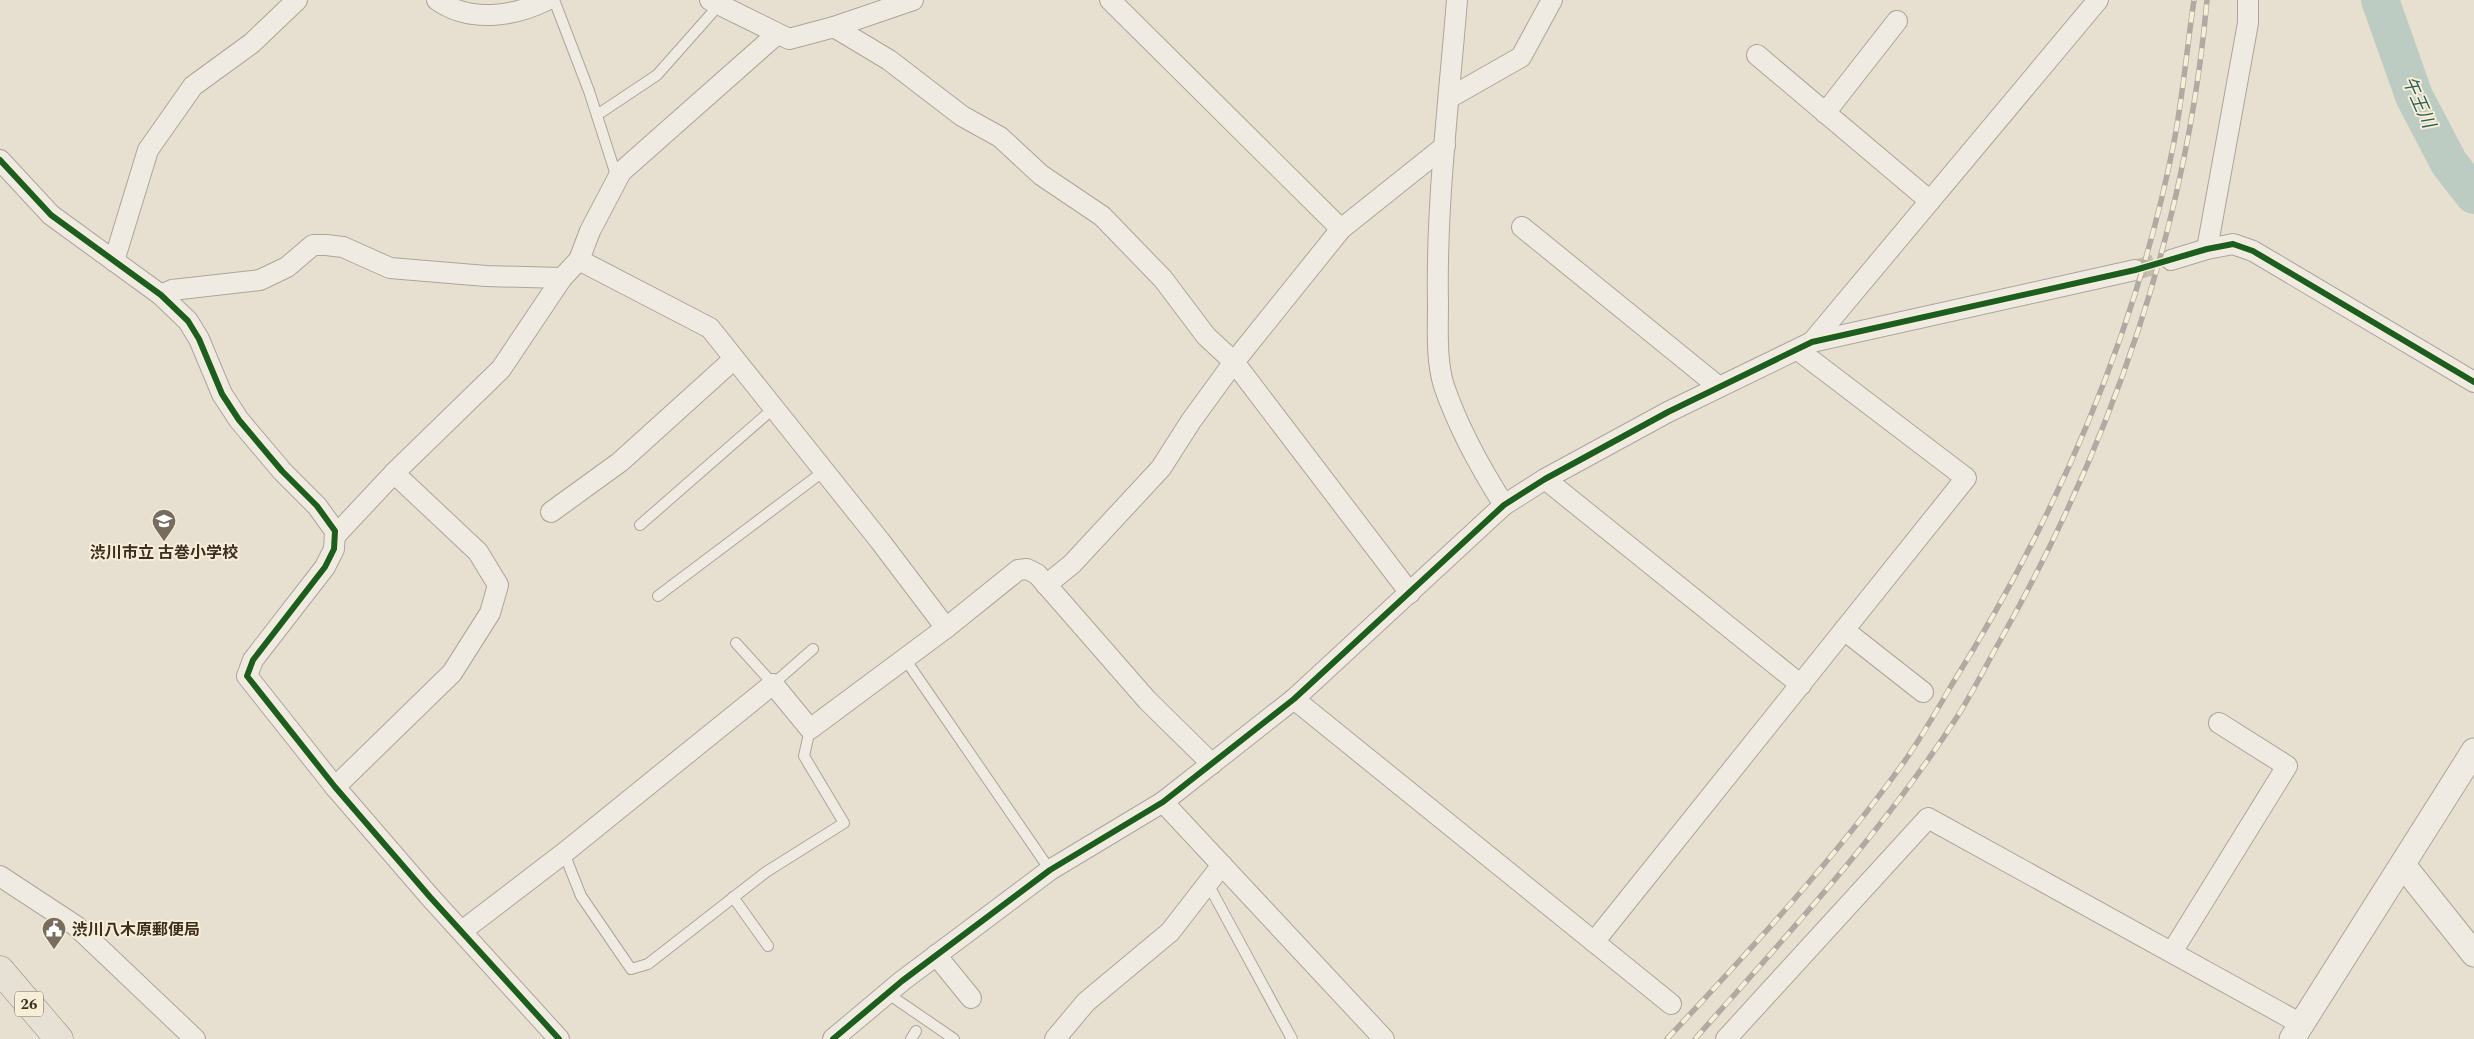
<svg xmlns="http://www.w3.org/2000/svg" width="2474" height="1039" font-family="Spectral,'Noto Sans JP',serif">
<rect width="100%" height="100%" fill="#e7e0d1"/>
<g fill="none" stroke-linecap="round" stroke-linejoin="round">
<polyline stroke="#bcccc2" stroke-width="38" points="2380,0 2414,96 2449,163 2474,195"/>
<polyline stroke="#c5bcae" stroke-width="20" stroke-dasharray="20 10" stroke-linecap="butt" points="2135,270 2171,260"/>
<defs>
<g id="service">
<polyline points="554,0 589,91 617,178"/>
<polyline points="597,115 657,75 719,5"/>
<polyline points="640,525 774,408"/>
<polyline points="658,596 824,471"/>
<polyline points="736,643 773,684 813,649"/>
<polyline points="905,659 1050,870"/>
<polyline points="564,853 581,896 631,969 648,964 766,872 844,823 804,756 810,729"/>
<polyline points="1208,884 1292,1039"/>
<polyline points="733,897 768,946"/>
<polyline points="887,993 954,1039"/>
<polyline points="911,1039 916,1031"/>
</g>
<g id="minor">
<path d="M437,0C470,23 513,17 547,0"/>
<polyline points="710,0 789,39 834,27 913,0"/>
<polyline points="1110,0 1341,229"/>
<path d="M1457,0C1449,101 1436,202 1438,303C1438,330 1436,361 1444,386C1458,427 1481,469 1504,505"/>
<polyline points="834,27 889,60 962,116 1000,137 1041,175 1102,216 1163,279 1206,336 1234,362 1410,593"/>
<polyline points="1757,55 1930,201"/>
<polyline points="1449,98 1521,57 1552,0"/>
<polyline points="1825,113 1897,21"/>
<polyline points="0,160 51,215 161,295 188,321 199,339 222,394 239,420 282,471 317,506 335,531 334,549 325,567 253,660 247,676 335,787 430,897 559,1039"/>
<polyline points="1522,227 1719,387"/>
<polyline points="2207,249 2248,23 2248,0"/>
<polyline points="579,260 590,231 621,172 777,34"/>
<polyline points="2171,260 2207,249 2233,244 2253,251 2474,382"/>
<polyline points="114,261 148,150 193,86 252,43 297,0"/>
<polyline points="161,295 172,290 260,280 287,267 313,245 326,245 343,247 390,268 486,276 562,278"/>
<polyline points="1812,342 2098,0"/>
<polyline points="1545,479 1801,685"/>
<polyline points="551,512 620,462 734,359"/>
<polyline points="335,536 394,473 501,369 562,278 579,260 710,328 880,541 946,628"/>
<polyline points="1046,585 1072,564 1161,468 1191,421 1234,362 1341,229 1445,146"/>
<polyline points="1844,630 1923,692"/>
<polyline points="1294,699 1671,1004"/>
<polyline points="335,787 452,673 490,613 498,585 478,552 394,473"/>
<polyline points="1163,802 1384,1039"/>
<polyline points="0,876 76,926 195,1039"/>
<polyline points="462,931 564,853 773,684 810,729 946,628 1018,570 1027,569 1037,574 1147,700 1212,764"/>
<polyline points="1594,942 1966,478 1798,350"/>
<polyline points="2172,952 2287,766 2219,723"/>
<polyline points="936,955 971,998"/>
<polyline points="833,1039 902,981 1050,870 1163,802 1294,699 1504,505 1545,479 1668,412 1812,342 2135,270"/>
<polyline points="1055,1039 1086,1002 1170,932 1222,865"/>
<polyline points="1726,1039 1928,818 2303,1025"/>
</g>
<g id="tertiary">
<polyline points="2403,865 2474,954"/>
<polyline points="2292,1039 2474,751"/>
</g>
<polyline id="primary" points="0,970 59,1039"/>
</defs>
<use href="#service" stroke="#ada599" stroke-width="12"/>
<use href="#minor" stroke="#ada599" stroke-width="22"/>
<use href="#tertiary" stroke="#ada599" stroke-width="27"/>
<use href="#primary" stroke="#928b80" stroke-width="29"/>
<use href="#service" stroke="#efebe3" stroke-width="10"/>
<use href="#minor" stroke="#efebe3" stroke-width="20"/>
<use href="#tertiary" stroke="#efebe3" stroke-width="25"/>
<use href="#primary" stroke="#e6e1d4" stroke-width="28"/>
<defs>
<g id="rail">
<path d="M1667,1039C1750,950 1833,861 1904,762C1921,738 1936,712 1951,686C2055,520 2136,335 2174,142C2183,95 2187,47 2194,0"/>
<path d="M1695,1039C1787,935 1882,833 1957,717C1973,692 1986,665 2001,639C2112,442 2187,226 2207,0"/>
</g>
</defs>
<use href="#rail" stroke="#afaaa2" stroke-width="5.5"/>
<use href="#rail" stroke="#f7eed8" stroke-width="4" stroke-dasharray="11" stroke-linecap="butt"/>
<defs>
<g id="cycleway">
<polyline points="0,160 51,215 161,295 188,321 199,339 222,394 239,420 282,471 317,506 335,531 334,549 325,567 253,660 247,676 335,787 430,897 559,1039"/>
<polyline points="833,1039 902,981 1050,870 1163,802 1294,699 1504,505 1545,479 1668,412 1812,342 2135,270 2207,249 2233,244 2253,251 2474,382"/>
</g>
</defs>
<use href="#cycleway" stroke="#f7eed8" stroke-width="9"/>
<use href="#cycleway" stroke="#1b5e20" stroke-width="6"/>
</g>
<defs>
<symbol id="school-pin" viewBox="-11 -11 22 30"><path d="M0 17L-7.5 6A9.5 9.5 0 1 1 7.5 6Z" fill="#786c5e" stroke="#f7eed8"/><path d="M0-5L7-2L0 1L-7-2ZM-4 1L0 2.5L4 1V4Q0 6-4 4Z" fill="#fff"/></symbol>
<symbol id="civic-pin" viewBox="-11 -11 22 30"><path d="M0 17L-7.5 6A9.5 9.5 0 1 1 7.5 6Z" fill="#786c5e" stroke="#f7eed8"/><path d="M-.6-6.5H3V-4.5H.6V-3L4-1V1h2V6H-6V1h2V-1L-.6-3ZM-1.2 2.5V6h2.4V2.5Z" fill="#fff"/></symbol>
</defs>
<g fill-rule="evenodd">
<use href="#school-pin" x="150" y="507" width="28" height="38"/>
<use href="#civic-pin" x="40" y="915" width="28" height="38"/>
</g>
<g text-anchor="middle" stroke-width="4" stroke-linejoin="round" paint-order="stroke">
<rect fill="#f7eed8" stroke="#756857" stroke-width="1" x="15" y="991.5" width="28" height="25" rx="4"/>
<g font-size="15" font-weight="bold" fill="#3d2e20">
<text x="29" y="1009">26</text>
</g>
<g font-size="16" font-weight="bold" fill="#3d2e20" stroke="#f7eed8">
<text x="164" y="558">渋川市立 古巻小学校</text>
<text x="72" y="935" text-anchor="start">渋川八木原郵便局</text>
</g>
<g font-size="18" font-style="italic" fill="#2f5d5a" stroke="#f7eed8">
<text transform="translate(2419 102) rotate(66)" y="6">午王川</text>
</g>
</g>
</svg>
